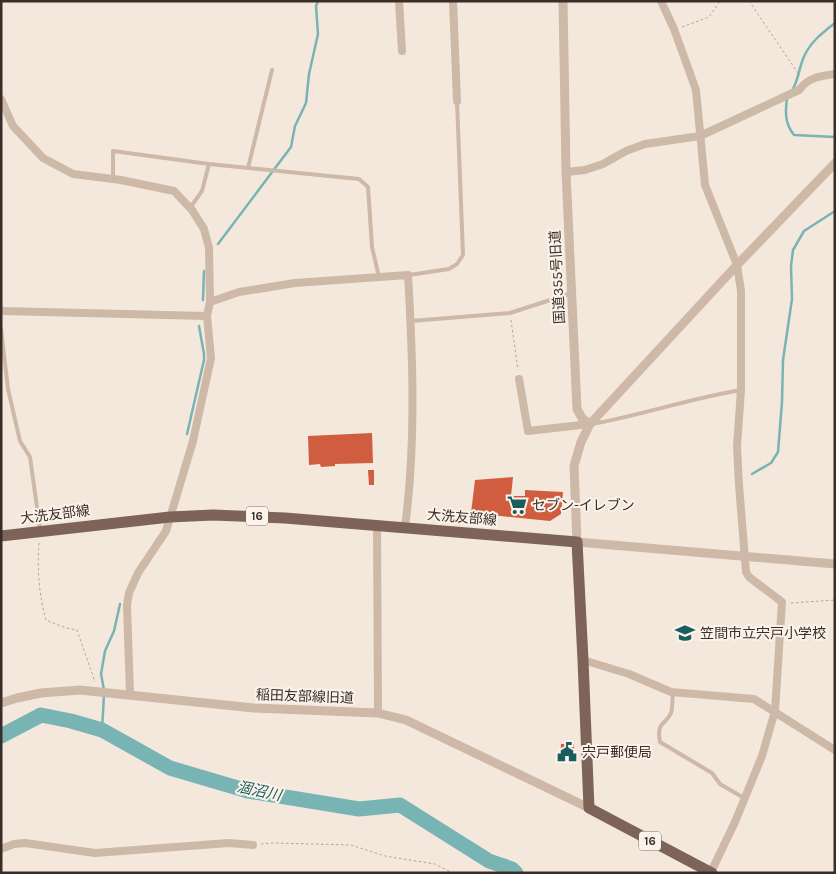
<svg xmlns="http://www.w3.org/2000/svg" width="836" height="874" font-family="Karla,'Noto Sans JP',sans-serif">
<rect width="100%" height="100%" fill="#f4e8dd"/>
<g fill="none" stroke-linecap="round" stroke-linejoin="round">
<g stroke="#79b4b4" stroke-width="2.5">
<path d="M793,89C798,80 799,69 803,59C809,43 822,33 835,23"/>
<path d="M787,98C785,112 785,124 794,135L835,137"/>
<polyline points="218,244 291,147 295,126 306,103 309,74 318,34 316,6 318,1"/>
<polyline points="203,300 204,271"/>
<polyline points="187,434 204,360 204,354 199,326"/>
<polyline points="752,474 771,463 778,452 782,402 783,360 792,299 791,266 793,250 804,231 835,211"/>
<polyline points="104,690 101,674 105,651 114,631 120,604"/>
<polyline points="102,730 104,695"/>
</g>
<polyline stroke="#79b4b4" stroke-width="15" points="1,736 41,715 71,721 102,730 170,768 248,791 359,809 400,805 489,861 512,869 516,873"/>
</g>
<g fill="#d05d3f">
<polygon points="372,433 373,463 335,464 335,466 321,467 320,464 309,465 308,436"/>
<polygon points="368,470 374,470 374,485 369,485"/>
<polygon points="513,477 511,496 525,496 525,490 563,492 561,514 550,521 471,513 475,480"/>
<polygon points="561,744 574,744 574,760 560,760"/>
</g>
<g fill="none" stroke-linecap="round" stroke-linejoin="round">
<g stroke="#baa191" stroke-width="1" stroke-dasharray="2.5 2.5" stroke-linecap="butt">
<polyline points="749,1 800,76"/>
<polyline points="682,27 709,17 720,1"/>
<polyline points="511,320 518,370"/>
<path d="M39,543C37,567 39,596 46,620L66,628L77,630L95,682"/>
<polyline points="791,603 835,600"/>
<polyline points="261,844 273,843 351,845 385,856 435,864 453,873"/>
</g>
<g stroke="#ceb8a7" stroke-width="4">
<polyline points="248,168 272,70"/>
<polyline points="113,179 113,151 209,164"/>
<polyline points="190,208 202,191 209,164 359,179 368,187 372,247 379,277"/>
<polyline points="409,275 449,269 457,264 463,255 457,101"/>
<polyline points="411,321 510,313 572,293"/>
<polyline points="1,329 8,389 20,441 30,457 40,529"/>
<path d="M592,424C643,415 691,398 741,390"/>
<path d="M673,692C672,698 673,707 671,713C666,725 656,721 660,742L712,773L720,784L744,798"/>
</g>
<g stroke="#ceb8a7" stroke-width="8">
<polyline points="399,1 402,51"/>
<polyline points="453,1 457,101"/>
<polyline points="661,1 674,29 696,90 705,185 737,265 741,291 741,390 737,446 739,485 746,572 749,577 782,602 775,711 762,756 735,822 711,872"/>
<polyline points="1,99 13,126 43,158 73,174 121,180 174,191 192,210 204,229 209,248 210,302"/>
<path d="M566,172L585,170L603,164L626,151L645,144L700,136L799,90C809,77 820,76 835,74"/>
<polyline points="1,311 207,316 211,358 193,441 166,531 138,573 129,593 127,605 130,694"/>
<path d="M207,316L210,302L239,292L295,283L408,275C413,359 416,444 405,527"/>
<polyline points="519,379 528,431 590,424"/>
<polyline points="377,525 378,713"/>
<polyline points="583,660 629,674 671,692 754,699 835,750"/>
<polyline points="1,849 14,844 25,843 95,853 229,843 253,845"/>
</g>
<g stroke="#ceb8a7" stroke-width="9">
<polyline points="563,1 566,172 577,409 582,418 590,424"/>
<polyline points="835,163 737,265 590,424 581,442 574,466 577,542 835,564"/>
<polyline points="1,703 17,698 41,693 80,690 254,708 378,713 406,720 589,808"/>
</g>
<polyline stroke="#7d6358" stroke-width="11" points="1,536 170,517 213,515 285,518 577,542 583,660 589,808 712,873"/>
</g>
<defs>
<symbol id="supermarket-bare" viewBox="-9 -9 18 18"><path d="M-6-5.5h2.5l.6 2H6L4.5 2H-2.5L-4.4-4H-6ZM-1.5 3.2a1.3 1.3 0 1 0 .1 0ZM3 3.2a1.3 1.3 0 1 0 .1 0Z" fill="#1a5d5f" stroke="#fbf3ea" stroke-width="2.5" paint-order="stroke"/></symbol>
<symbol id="school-bare" viewBox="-9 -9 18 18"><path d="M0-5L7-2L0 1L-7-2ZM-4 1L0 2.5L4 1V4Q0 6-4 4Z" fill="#1a5d5f" stroke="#fbf3ea" stroke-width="2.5" paint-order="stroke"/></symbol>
<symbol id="civic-bare" viewBox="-9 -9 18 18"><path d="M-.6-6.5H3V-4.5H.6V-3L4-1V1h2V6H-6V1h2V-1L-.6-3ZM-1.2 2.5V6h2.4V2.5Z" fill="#1a5d5f" stroke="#fbf3ea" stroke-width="2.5" paint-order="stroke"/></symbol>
</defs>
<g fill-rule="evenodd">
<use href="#supermarket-bare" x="503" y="491" width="28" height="28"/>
<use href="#school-bare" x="671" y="619" width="28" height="28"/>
<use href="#civic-bare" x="553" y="738" width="28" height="28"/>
</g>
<g text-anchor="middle" stroke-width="4" stroke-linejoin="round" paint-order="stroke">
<g fill="#fbf3ea" stroke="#746862" stroke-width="1">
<rect x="246" y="506.5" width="22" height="19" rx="4"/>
<rect x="639" y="831.5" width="22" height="19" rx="4"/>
</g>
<g font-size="12" font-weight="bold" fill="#3a2d28">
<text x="257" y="520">16</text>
<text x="650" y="845">16</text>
</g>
<g font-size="14" fill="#3a2d28" stroke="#fbf3ea">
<text transform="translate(557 277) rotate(-93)" y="5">国道355号旧道</text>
<text transform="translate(55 514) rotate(-7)" y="5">大洗友部線</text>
<text transform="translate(462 517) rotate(5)" y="5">大洗友部線</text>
<text transform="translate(305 696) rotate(2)" y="5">稲田友部線旧道</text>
</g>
<g font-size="14" fill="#3a2d28" stroke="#fbf3ea" text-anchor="start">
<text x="532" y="510">セブン-イレブン</text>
<text x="700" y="638">笠間市立宍戸小学校</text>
<text x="582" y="757">宍戸郵便局</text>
</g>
<g font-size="15" font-style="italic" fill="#1a5d5f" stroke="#fbf3ea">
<text transform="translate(259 791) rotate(12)" y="5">涸沼川</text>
</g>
</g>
<rect width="836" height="874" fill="none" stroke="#3a2d28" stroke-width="5"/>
</svg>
